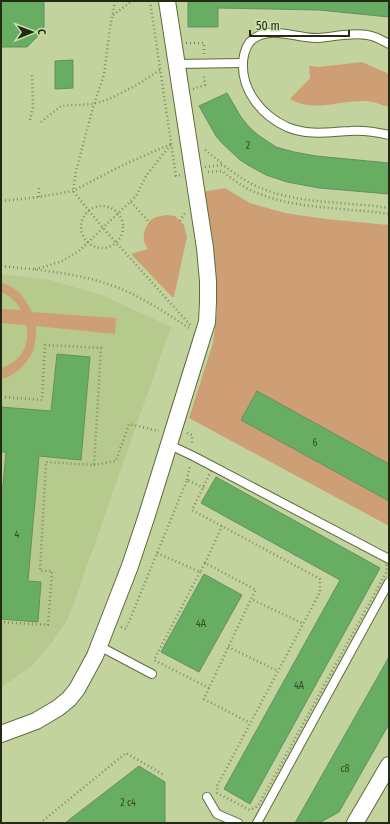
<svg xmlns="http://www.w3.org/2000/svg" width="390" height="824" font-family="'Fira Sans Condensed',sans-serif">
<rect width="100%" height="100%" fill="#c2d39e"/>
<polygon fill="#b7ca8e" points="1,274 50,280 104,296 171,327 74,603 67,620 53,641 32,666 12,680 1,687"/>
<g fill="#ce9f75">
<path d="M362,62L389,74V107C381,105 373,101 365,101C339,100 314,113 290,99L310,78L309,66L319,67Z"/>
<polygon points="225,188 250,203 285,213 326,219 389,225 389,526 189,418 213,343 217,311 216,284 212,251 202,192"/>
<path d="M167,215L175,216L184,225L187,237L174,297H172L131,254L148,249C140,241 144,224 154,218C158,216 163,216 167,215Z"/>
<path d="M1,283C17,286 26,299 32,312L116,318L115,334L36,326C36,333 36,341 34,348C29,362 16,376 1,379V368C20,363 31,345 26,325L1,323V309L21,310C16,301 10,296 1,292Z"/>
</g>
<g fill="#67ad62" stroke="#688d65">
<polygon points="1,1 44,1 44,30 27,47 1,47"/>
<polygon points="188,1 389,1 389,17 319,10 218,8 218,27 188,27"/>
<polygon points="73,60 73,88 55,89 55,61"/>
<polygon points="227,93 241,117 249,127 258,135 276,147 294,152 316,156 389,163 389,194 319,188 287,182 266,175 248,165 240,160 222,143 216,136 199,106"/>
<polygon points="57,354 90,357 81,460 39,456 28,581 41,582 38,622 1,619 1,486 3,486 6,452 1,452 1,407 51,411"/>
<polygon points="257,391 389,464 389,501 241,420"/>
<polygon points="216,477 380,568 250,804 224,789 340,580 201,503"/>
<polygon points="204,574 242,595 199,672 161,652"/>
<polygon points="389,657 389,724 339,812 319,823 313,823 310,821 309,823 295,823"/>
<polygon points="139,766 165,782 165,823 65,823"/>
</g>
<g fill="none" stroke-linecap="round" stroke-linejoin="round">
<defs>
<g id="lane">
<path d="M389,44C382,40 375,36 367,35C351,32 334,37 318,38C297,39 272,25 253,39C246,44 244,53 243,61C241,90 261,115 287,127C309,136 328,132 350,131C363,130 376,132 389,135"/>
<polyline points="176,64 243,63"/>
<polyline points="170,445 195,457 389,559"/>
<polyline points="99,646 152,674"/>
<polyline points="207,797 217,814 238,823"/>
<polyline points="257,823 389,582"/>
</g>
<g id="street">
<polyline points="1,734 36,721 58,708 69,699 77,689 95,656 130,566 147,515 202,338 207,322 208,302 208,281 205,248 167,1"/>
<polyline points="355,823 389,765"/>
</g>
</defs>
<use href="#lane" stroke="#5e6c3b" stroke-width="10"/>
<use href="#street" stroke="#5e6c3b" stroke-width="18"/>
<g stroke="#7f8c65" stroke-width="2.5" stroke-dasharray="1 3" stroke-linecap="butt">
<polyline points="115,1 110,28 104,75 94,104 76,171 73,191 103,228 192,327"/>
<polyline points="150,1 176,176 181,175"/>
<polyline points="113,15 132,1"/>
<polyline points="186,43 204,43 204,55"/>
<polyline points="193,89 205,85 204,74"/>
<polyline points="30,120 33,107 32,74"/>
<polyline points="41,122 61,106 94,104 109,99 135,86 160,70"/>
<polyline points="205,150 223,164"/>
<path d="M205,167L223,165C233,172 243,180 254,185C296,205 344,201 389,208"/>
<path d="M208,172L222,171C231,178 240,185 250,190C293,210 343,207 389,214"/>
<polyline points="39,197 39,186"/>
<polyline points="1,201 39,197 73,191 123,165 171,144"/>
<polyline points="131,202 150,223"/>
<circle cx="102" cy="227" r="21"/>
<polyline points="180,221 185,213"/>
<path d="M1,266C49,271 95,274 138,297C156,306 173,318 191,329"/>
<polyline points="35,269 47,266 62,261 79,251 136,196 146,176 171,144"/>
<polyline points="1,397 42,400 45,345 101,348 94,465 46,462 40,571 52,571 48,625 1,622"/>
<polyline points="187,433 192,435 192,445"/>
<polyline points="94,465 116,461 129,424 159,431"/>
<polygon points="212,469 386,562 387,571 258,806 250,810 217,793 217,786 320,592 320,579 192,510"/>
<polyline points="187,480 190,465"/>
<polyline points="157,553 200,572 205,563 256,590 251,599 304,624"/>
<polyline points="205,563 222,526"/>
<polyline points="200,572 154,660 209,688 251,599"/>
<polyline points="121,627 126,629 187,480 204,488"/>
<polyline points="228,647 278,671"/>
<polyline points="209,688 204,699 250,723"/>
<polyline points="40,823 126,753 164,775"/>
</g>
<use href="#lane" stroke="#fff" stroke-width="8"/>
<use href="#street" stroke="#fff" stroke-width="16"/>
</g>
<g text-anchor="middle" stroke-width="3.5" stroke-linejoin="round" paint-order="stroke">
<g font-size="10" fill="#344b28">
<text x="248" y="149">2</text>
<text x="315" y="446">6</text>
<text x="17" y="538">4</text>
<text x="201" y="627">4А</text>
<text x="299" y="689">4А</text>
<text x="345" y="772">с8</text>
<text x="128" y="806">2 с4</text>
</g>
</g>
<rect width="390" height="824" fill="none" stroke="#232a15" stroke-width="4"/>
<g transform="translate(32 32) rotate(89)" stroke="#cfe1ab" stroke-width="3" paint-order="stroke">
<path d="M0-3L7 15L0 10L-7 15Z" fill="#232a15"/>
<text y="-6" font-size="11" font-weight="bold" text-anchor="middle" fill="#232a15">С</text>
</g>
<path d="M250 30v6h99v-6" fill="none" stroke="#232a15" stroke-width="2"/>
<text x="256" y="30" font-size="12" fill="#232a15" stroke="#cfe1ab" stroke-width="3" paint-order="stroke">50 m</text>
</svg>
